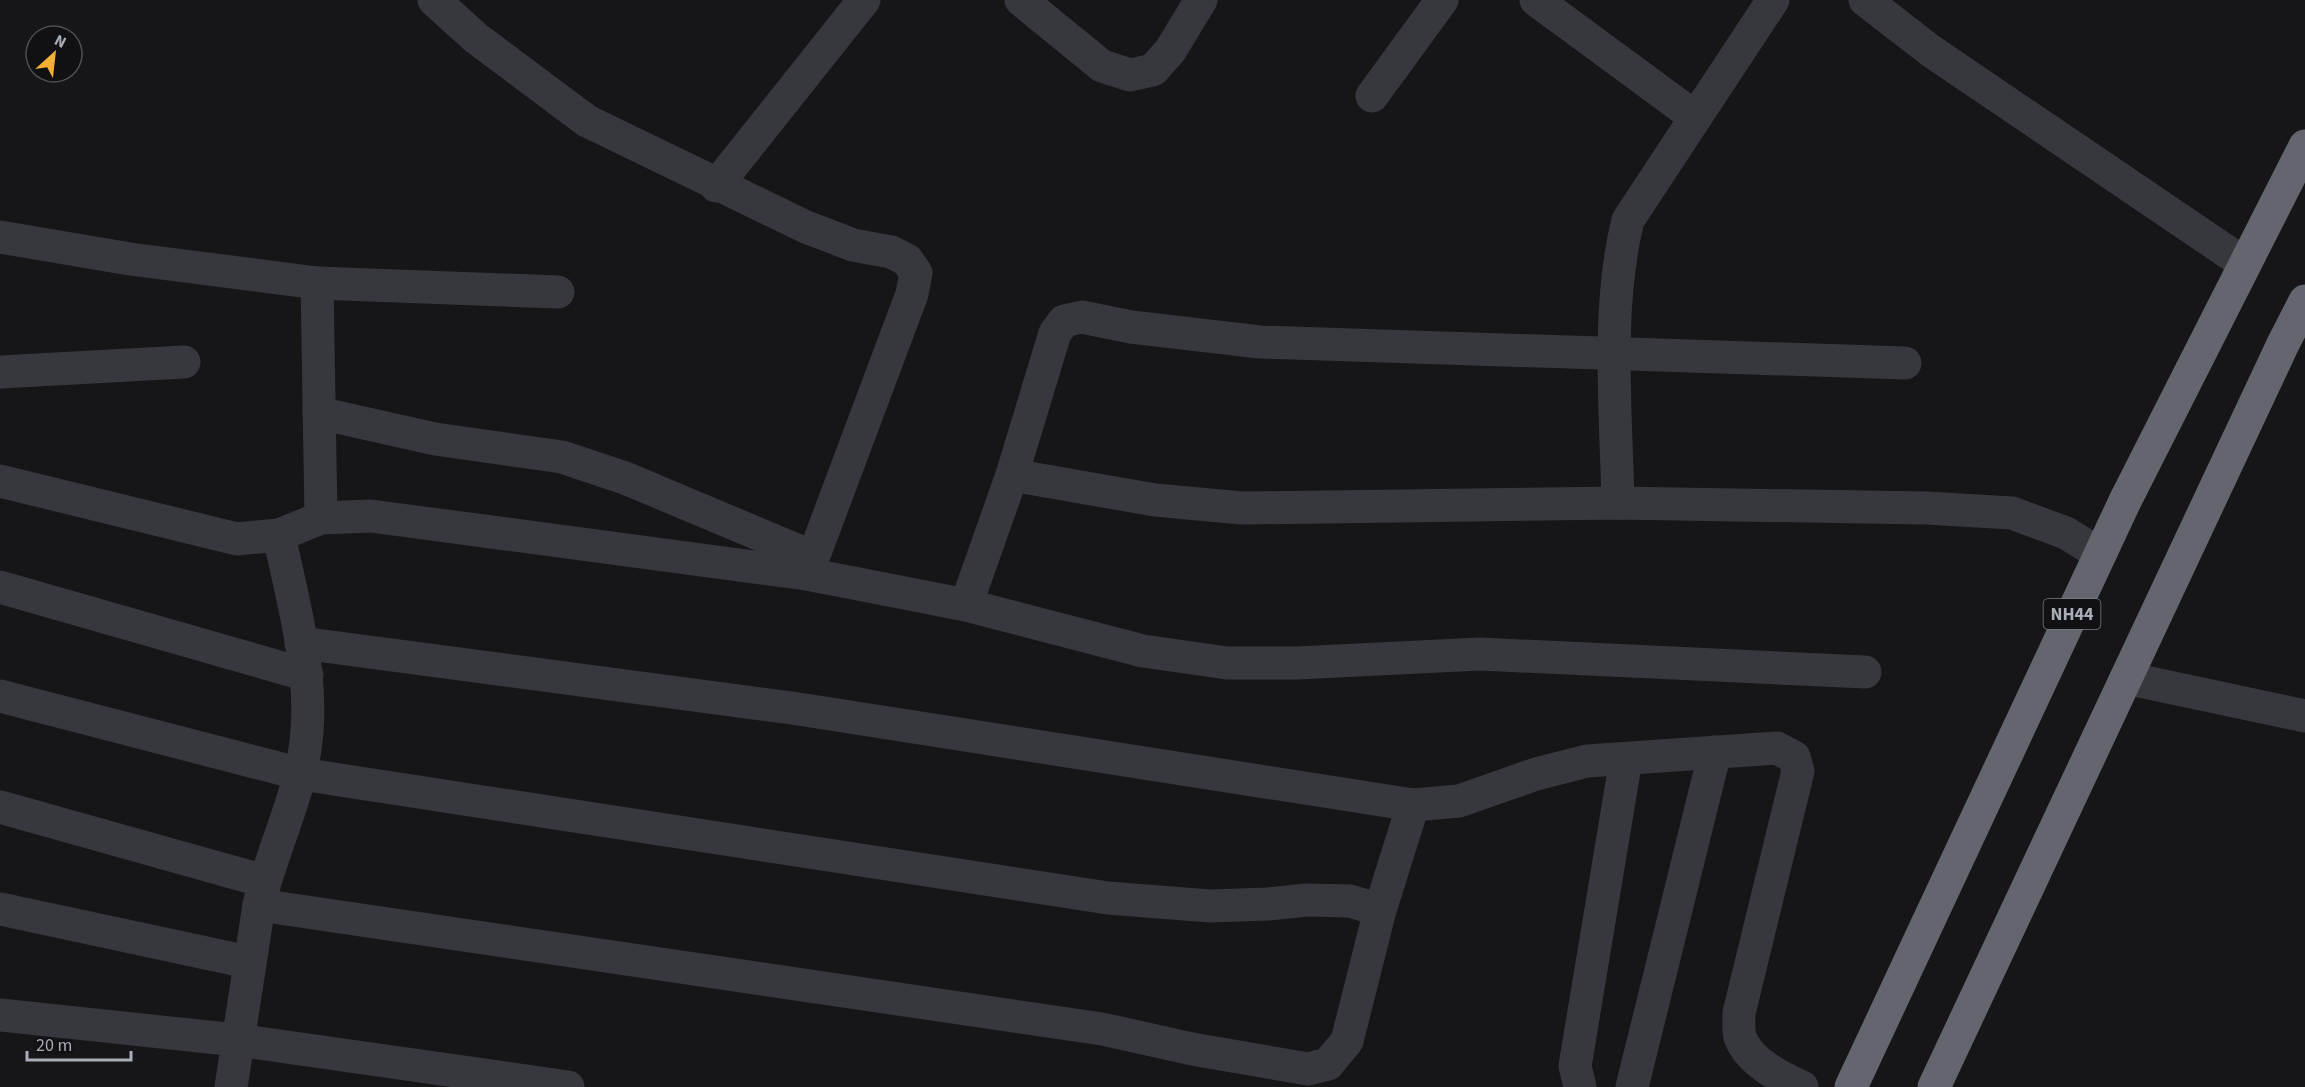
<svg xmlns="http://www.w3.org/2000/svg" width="2305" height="1087" font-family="'Source Sans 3',sans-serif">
<rect width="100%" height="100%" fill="#161618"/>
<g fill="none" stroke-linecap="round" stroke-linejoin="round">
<g stroke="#37383d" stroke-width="33">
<polyline points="434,0 476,38 587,121 806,227 853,245 891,252 907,260 916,273 912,294 807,574"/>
<polyline points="1021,0 1102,66 1130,75 1153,70 1170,51 1201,0"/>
<polyline points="1536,0 1695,117"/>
<polyline points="1865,0 1931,51 2245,264"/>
<polyline points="1372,96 1442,0"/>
<polyline points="716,186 864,0"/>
<polyline points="0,237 130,259 317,283 558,292"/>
<polyline points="317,283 321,518"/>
<polyline points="0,372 184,362"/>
<polyline points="319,413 435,439 562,457 625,478 813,557"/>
<polyline points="1012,475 1155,500 1242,508 1618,503 1926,508 2012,513 2066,533 2100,554"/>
<polyline points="0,481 237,539 279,535 321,518 371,516 807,574 966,605 1143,651 1227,663 1297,663 1480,654 1865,672"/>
<path d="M1618,503C1616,412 1606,308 1628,220L1773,0"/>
<polyline points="0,587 307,675"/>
<polyline points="966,605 1012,475 1055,333 1064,321 1082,317 1131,327 1260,342 1905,363"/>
<path d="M301,643L792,708L1413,805L1459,801L1536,774L1587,761L1777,748L1794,757L1798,771L1739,1013C1739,1020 1738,1030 1740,1037C1749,1062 1780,1077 1802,1087"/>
<polyline points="2126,678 2305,716"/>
<polyline points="0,696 301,774 1108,898 1210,906 1268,904 1307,900 1350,901 1380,910"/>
<polyline points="0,807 264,881"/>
<polyline points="259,905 1102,1029 1192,1049 1308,1069 1328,1064 1347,1041 1380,910 1413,805"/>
<polyline points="0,909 248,962"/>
<polyline points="0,1015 237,1040 568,1087"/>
<path d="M231,1087L259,905C269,861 289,819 300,774C321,694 295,613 279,535"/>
<polyline points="1580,1087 1575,1066 1626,759"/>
<polyline points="1632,1087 1715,752"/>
</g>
<g stroke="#63666e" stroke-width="33">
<polyline points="1851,1087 2125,501 2305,146"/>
<polyline points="1934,1087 2283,344 2305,301"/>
</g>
</g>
<g text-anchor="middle" stroke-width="4.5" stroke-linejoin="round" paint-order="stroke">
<rect fill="#111113" stroke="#7b7e86" stroke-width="1.5" x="2043.5" y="599" width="57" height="30" rx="4.5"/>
<g font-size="18" font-weight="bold" fill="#a8adb8">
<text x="2072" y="620">NH44</text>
</g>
</g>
<g transform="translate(54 54) rotate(27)"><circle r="28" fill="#111113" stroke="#4d4f55" stroke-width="1.5"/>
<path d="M0-4.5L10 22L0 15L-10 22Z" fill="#f2b134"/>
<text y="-9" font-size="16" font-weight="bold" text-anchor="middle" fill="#a8adb8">N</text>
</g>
<path d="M27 1051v9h104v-9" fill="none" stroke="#a8adb8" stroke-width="3"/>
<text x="36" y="1051" font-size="18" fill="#a8adb8" stroke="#111113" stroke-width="4.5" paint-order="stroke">20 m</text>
</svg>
